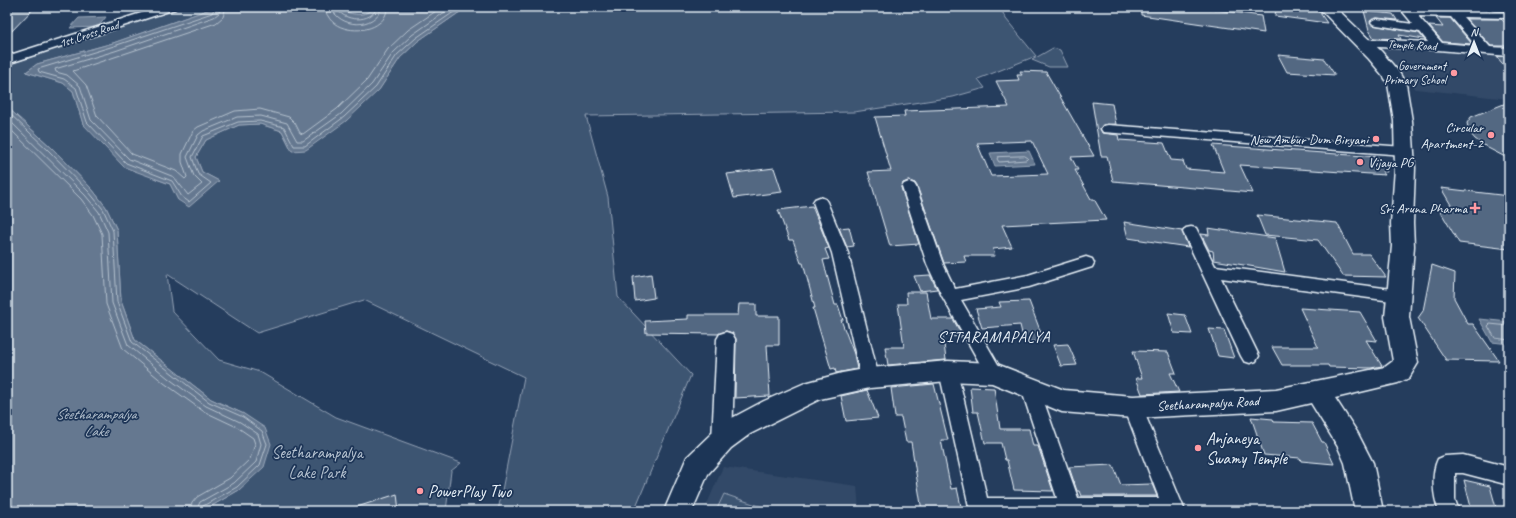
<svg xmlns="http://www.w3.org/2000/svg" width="1516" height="518" font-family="Caveat,sans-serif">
<rect width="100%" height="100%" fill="#253d5d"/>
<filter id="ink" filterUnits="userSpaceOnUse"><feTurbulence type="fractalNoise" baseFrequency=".025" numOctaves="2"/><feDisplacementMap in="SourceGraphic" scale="8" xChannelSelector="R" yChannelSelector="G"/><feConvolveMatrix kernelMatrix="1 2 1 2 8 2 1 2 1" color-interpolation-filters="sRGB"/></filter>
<g filter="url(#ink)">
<g fill="#334a68">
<polygon points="1374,46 1509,56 1509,99 1416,89"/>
<polygon points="723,467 857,486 859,511 704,511"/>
</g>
<g fill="#3e5472" stroke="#93a2b5">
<polygon points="178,7 216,7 113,43 37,64 26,72 63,83 73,91 83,124 156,179 170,184 178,200 219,181 202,172 196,157 206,140 239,125 260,124 282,131 292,151 379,90 400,58 418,41 467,7 908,7 910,10 944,7 1000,7 1006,19 1036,56 978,79 985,88 953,97 854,112 586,116 608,197 618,297 691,375 634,511 498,511 524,377 364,300 257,333 167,274 172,311 219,360 260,372 336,417 461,463 451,471 446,511 203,511 239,490 244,414 211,399 135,340 121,301 117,230 106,207 92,189 52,148 7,107 7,65"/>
<path d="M340,7H375C364,18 352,15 340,9Z"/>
<polygon points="1053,48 1060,50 1068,67 1049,67 1032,60"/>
<polygon points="724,494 774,511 716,511"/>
</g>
<g fill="#657890" stroke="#99a8ba">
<path d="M216,7H340V9C352,15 364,18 375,7H467L418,41L400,58L379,90L346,121L306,150L292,151L282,131L260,124L239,125L206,140L196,157L202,172L219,181L189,207L178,200L170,184L124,167L83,124L73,91L63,83L26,72L37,64L113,43Z"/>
<polygon points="106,17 98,27 70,28 79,18"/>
<polygon points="7,107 52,148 92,189 106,207 117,230 121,301 135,340 211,399 244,414 265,428 271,444 264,467 239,490 203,511 7,511"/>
<polygon points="1029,151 1035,164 995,166 990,153"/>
<polygon points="1479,319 1509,322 1509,344 1492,342"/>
</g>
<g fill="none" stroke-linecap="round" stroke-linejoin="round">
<g stroke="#b4c1ce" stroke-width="1">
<polyline points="215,7 212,13 114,46 38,69 39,72 64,79 76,88 87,122 126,163 172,181 182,197 189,202 211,183 198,174 192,157 203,136 238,122 260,121 284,127 294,146 305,146 344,117 376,87 397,55 416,38 461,7"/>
<polyline points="220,7 219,13 214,17 115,51 55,69 56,72 67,75 80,86 91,120 129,159 174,177 188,195 202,184 194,176 187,157 198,135 203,131 237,117 261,116 287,123 297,141 303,141 341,114 372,84 393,53 412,35 452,7"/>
<polyline points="226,7 223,17 216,23 73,71 86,85 97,116 132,154 176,171 185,179 187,177 182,162 182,154 193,131 198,127 235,111 260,109 289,117 295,123 300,133 303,134 337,109 367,80 388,49 408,30 442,7"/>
<path d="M325,7C326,10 326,14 328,16C336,32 366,34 379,23C385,19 386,14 388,7"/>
<path d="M331,7C339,29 375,30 382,7"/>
<path d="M336,7C342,22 372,24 377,7"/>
<polyline points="7,111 49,151 89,192 103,209 113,231 117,302 132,342 209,402 243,417 262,431 267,444 260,465 237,487 203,506 201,511"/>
<polyline points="7,118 85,195 99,212 108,232 112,303 128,345 168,378 206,406 240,422 258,434 261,444 256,462 234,483 200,502 196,511"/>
<polyline points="7,126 81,199 93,215 102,234 106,304 123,349 164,383 203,411 237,427 253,438 255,444 250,459 230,478 197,497 192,503 190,511"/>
<polygon points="1025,156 1028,158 1026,160 999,162 997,159 998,157"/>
<polyline points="1509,326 1490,324 1488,326 1495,338 1509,340"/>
</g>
</g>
<g fill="#536782" stroke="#e8f1f8" fill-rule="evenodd">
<polygon points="7,7 35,7 7,36"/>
<polygon points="1141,7 1196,7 1261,16 1264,33 1141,15"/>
<polygon points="1276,7 1316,7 1327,23 1275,16"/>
<polygon points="1364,11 1393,14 1397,20 1377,18 1370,21 1373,25 1419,33 1424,39 1399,35 1401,39 1374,38 1369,30"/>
<polygon points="1436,18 1450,18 1472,44 1443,42 1429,26 1443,27"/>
<polygon points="1466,19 1501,19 1509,26 1509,46 1491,46"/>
<polygon points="1278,55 1324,59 1335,75 1287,72"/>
<polygon points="1496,56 1509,57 1509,71"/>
<path d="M1020,71L1046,72L1094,156L1071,157L1078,170H1075L1091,199H1094L1106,220L1002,225L1012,247L993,249L995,256H964L966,262L944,263L917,186L915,183L908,181L903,183L901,187L919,244L890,246L868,172L891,171L875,117L905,116L904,111L1009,107L996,81L1019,80L1017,75H1022ZM1032,141L1048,174L991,176L977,143Z"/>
<polygon points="1092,102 1112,104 1116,124 1103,125 1100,128 1102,133 1118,135 1119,140 1164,143 1171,160 1183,161 1186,169 1224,172 1213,145 1378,157 1387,172 1382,171 1385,175 1240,165 1253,193 1113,181 1107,156 1101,156"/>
<polygon points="1509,102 1509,159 1488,148 1475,139 1469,132 1467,123 1471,117"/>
<polygon points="774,168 782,192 734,198 727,174"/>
<polygon points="1441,188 1509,196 1509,249 1459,243 1439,209 1454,210"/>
<polygon points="812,206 829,248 825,249 829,259 823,260 835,305 838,305 843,320 841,320 854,354 857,369 836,373 835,368 831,369 813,308 815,308 803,263 801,263 793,240 789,240 778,210"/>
<polygon points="1257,215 1337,223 1353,254 1369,254 1386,277 1343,276 1318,240 1265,235"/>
<polygon points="1124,222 1182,231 1188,247 1128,238"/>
<polygon points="849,227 854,246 847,247 839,228"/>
<polygon points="1208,228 1275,238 1285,272 1214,260 1213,251 1209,250 1201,234 1209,235"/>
<polygon points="1432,265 1455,273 1454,298 1468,324 1473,324 1499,361 1446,360 1418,318 1423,311"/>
<polygon points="651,274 654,298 635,301 633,277"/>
<polygon points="930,275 937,289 920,291 914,276"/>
<polygon points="906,292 926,292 931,319 953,319 963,337 943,336 946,360 888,365 885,347 904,347 898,304 907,304"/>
<polygon points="1029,301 1044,341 1024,342 1020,325 982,328 976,309 1001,307 999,302"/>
<polygon points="739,304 756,304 756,316 779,316 779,345 767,345 770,396 735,398 736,339 732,333 726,331 718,334 646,333 645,321 688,319 688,315 738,315"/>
<polygon points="1300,308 1360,312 1377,341 1366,340 1382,366 1371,368 1329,367 1328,365 1282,365 1272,347 1318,347"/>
<polygon points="1168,313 1185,315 1192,334 1174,333"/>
<polygon points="1209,329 1224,330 1234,358 1218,356"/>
<polygon points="1068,344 1077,365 1061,366 1053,345"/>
<polygon points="1133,351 1168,352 1176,373 1170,373 1179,392 1142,394 1136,378 1142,378"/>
<polygon points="934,384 948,440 941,440 951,489 957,488 962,511 922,511 911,442 906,442 901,417 895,417 891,388"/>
<polygon points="970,387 994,388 1000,429 1029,429 1033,446 1038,446 1053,491 1014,490 1007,460 1005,460 1001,443 985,443 978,412 973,412"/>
<polygon points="867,390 878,418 846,421 841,396"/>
<polygon points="1251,417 1273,419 1274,422 1312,423 1322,442 1324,442 1334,464 1301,461 1300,458 1264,455"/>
<polygon points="1113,465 1121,485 1152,484 1157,496 1081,496 1079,491 1077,491 1069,467"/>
<polygon points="1464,480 1490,486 1497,511 1472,511"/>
<polygon points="397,494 399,511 354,511 354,508"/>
</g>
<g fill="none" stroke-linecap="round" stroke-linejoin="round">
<defs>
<g id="street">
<polygon points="160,7 177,7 175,9 7,64 7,56"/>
<path d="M1399,7L1445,10L1446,7H1454L1457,10L1509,12V18L1463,17L1490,47L1509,48V56L1438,50L1359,46L1357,43L1359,40L1363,39L1428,42L1420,32L1377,25L1373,24L1371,22L1373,20L1377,19L1413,24ZM1418,16L1451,17L1476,46L1442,43Z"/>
<polygon points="1108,125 1404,147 1409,148 1411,151 1409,154 1404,155 1103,132 1101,129 1103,126"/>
<polygon points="909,182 914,184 916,187 943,264 955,289 1028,275 1086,257 1092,259 1094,263 1092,267 1029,287 961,300 1003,373 1000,378 994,380 988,378 942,296 927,264 902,187 904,184"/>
<polygon points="820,197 825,199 827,202 848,253 879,378 876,383 870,385 864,383 861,378 832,253 813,202 815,199"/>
<polygon points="1191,227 1196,228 1215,266 1399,290 1405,292 1407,296 1405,300 1399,302 1221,278 1259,356 1256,361 1250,363 1244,361 1241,356 1183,232 1186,228"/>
<polygon points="726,332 732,334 735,339 732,440 729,446 722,448 715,446 712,440 717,339 720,334"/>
<polygon points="948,364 954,366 957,371 987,498 1057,498 1021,388 1023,383 1030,380 1037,383 1039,388 1078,498 1159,498 1124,407 1126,401 1133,399 1140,401 1142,407 1185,511 970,511 939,371 942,366"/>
<path d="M1463,455L1509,467V485L1463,473H1455V500L1459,511H1439C1433,496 1431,473 1438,459L1445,456Z"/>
</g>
<polygon id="secondary" points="1318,7 1335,7 1381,51 1398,71 1406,84 1412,121 1415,168 1413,223 1414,246 1409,317 1418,363 1409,378 1398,383 1335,398 1357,432 1373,463 1383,511 1355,511 1345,463 1338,447 1311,403 1276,411 1133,418 1062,412 992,383 948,381 870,388 820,399 750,434 731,448 708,474 692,511 664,511 687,457 713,432 732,418 764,401 805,383 842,373 870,368 948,361 994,363 1064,390 1133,396 1276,389 1385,367 1393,361 1385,317 1392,246 1391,223 1395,168 1394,121 1388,84 1384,77 1369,59"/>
</defs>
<use href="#street" stroke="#e8f1f8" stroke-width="3"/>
<use href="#secondary" stroke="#e8f1f8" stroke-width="3"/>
<use href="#street" fill="#1d3557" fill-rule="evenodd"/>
<use href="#secondary" fill="#1d3557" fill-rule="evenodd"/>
</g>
</g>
<g fill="#ff9aa2" stroke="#1d3557" stroke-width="1.5">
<circle cx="1454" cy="73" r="4"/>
<circle cx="1491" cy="135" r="4"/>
<circle cx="1376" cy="139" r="4"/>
<circle cx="1360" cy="162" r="4"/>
<path d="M1473 202h4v4h4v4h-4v4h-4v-4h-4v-4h4z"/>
<circle cx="1198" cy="448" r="4"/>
<circle cx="420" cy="491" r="4"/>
</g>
<g text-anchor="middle" stroke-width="3.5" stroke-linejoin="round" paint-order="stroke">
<g font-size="12" fill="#e8f1f8" stroke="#1d3557">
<text transform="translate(89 34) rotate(-18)" y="4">1st Cross Road</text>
<text transform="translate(1412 45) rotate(3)" y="4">Temple Road</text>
</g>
<g font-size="12" fill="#e8f1f8" stroke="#1d3557" text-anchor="end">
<text x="1446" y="70">Government<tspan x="1446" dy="14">Primary School</tspan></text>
</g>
<g font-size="14" fill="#e8f1f8" stroke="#1d3557" text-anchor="end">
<text x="1483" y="132">Circular<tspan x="1483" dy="16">Apartment-2</tspan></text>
<text x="1368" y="144">New Ambur Dum Biryani</text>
<text x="1368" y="167" text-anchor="start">Vijaya PG</text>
<text x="1467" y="213">Sri Aruna Pharma</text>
</g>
<g font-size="14" fill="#e8f1f8" stroke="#1d3557">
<text transform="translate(1208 403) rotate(-3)" y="5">Seetharampalya Road</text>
</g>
<g font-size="15" font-style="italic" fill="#b4c1ce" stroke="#1d3557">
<text x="96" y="419">Seetharampalya<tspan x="96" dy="17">Lake</tspan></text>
</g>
<g font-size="16" letter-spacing="1" fill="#e8f1f8" stroke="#1d3557">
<text x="994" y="342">SITARAMAPALYA</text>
</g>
<g font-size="17" fill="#e8f1f8" stroke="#1d3557" text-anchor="start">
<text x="1206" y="444">Anjaneya<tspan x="1206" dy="20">Swamy Temple</tspan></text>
<text x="428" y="497">PowerPlay Two</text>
</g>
<g font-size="17" fill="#b5c2d0" stroke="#1d3557">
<text x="317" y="458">Seetharampalya<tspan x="317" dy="20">Lake Park</tspan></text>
</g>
</g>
<rect width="1516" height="518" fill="none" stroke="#1d3557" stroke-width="24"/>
<rect x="12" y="12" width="1492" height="494" fill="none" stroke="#e8f1f8" stroke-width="1.5" filter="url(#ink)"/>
<g transform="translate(1474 42)" stroke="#1d3557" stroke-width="3" paint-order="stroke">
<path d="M0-3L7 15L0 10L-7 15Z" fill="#e8f1f8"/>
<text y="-6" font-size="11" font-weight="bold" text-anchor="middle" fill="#e8f1f8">N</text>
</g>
</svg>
